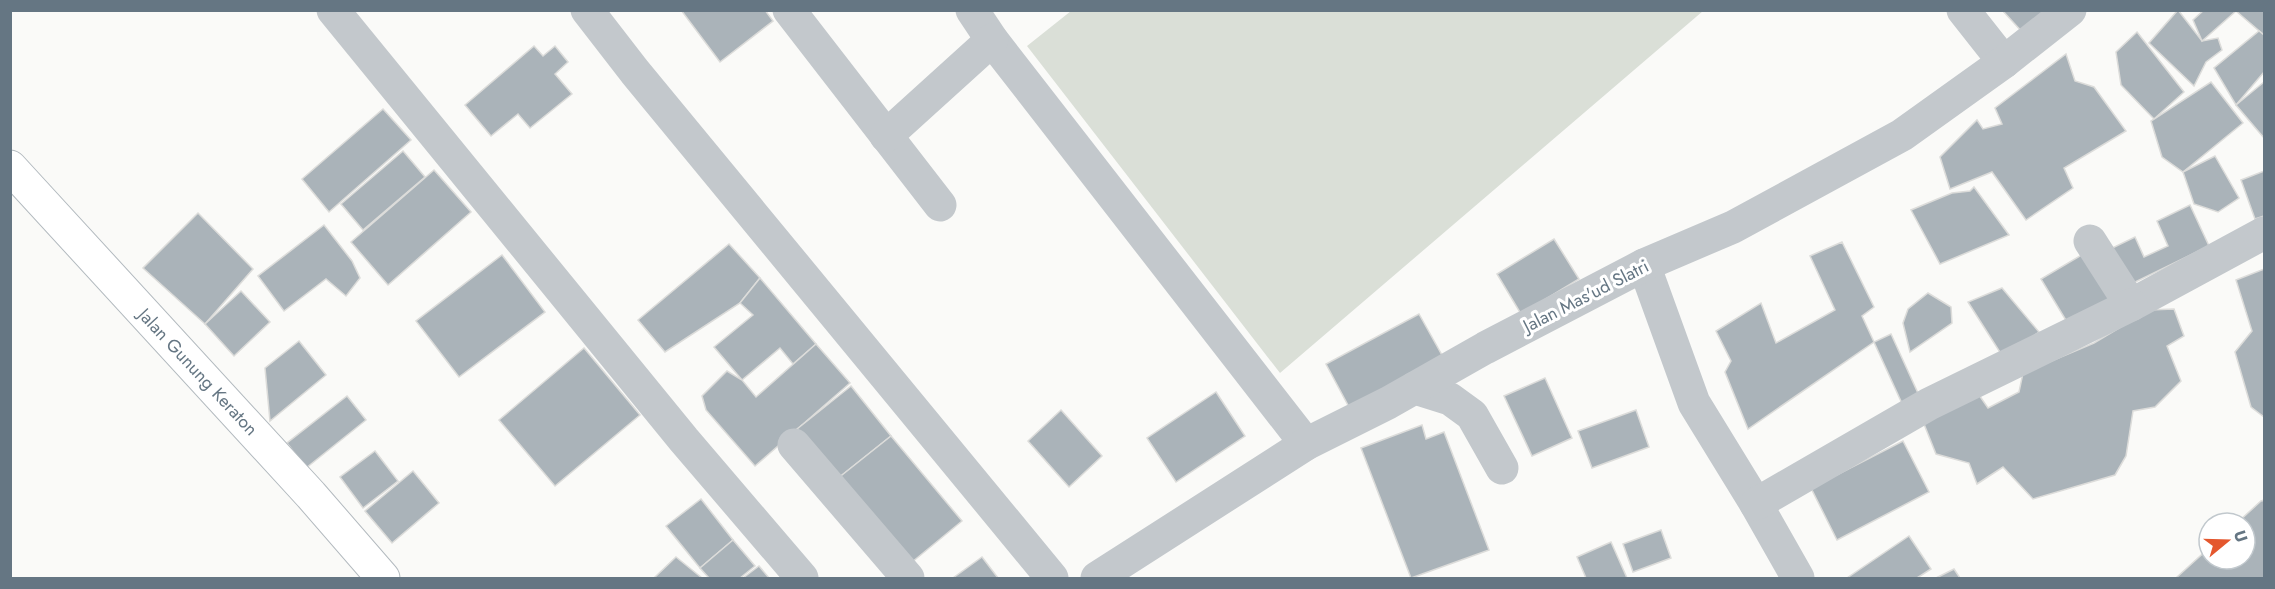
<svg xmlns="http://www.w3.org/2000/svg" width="2275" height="589" font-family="Jost,sans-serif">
<rect width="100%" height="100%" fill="#fafaf8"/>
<polygon fill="#dadfd7" points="1071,11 1071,10 1703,11 1280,373 1027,46"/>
<g fill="#aab3b9" stroke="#dcdcda" stroke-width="1.5">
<polygon points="681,10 765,10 773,21 720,62"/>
<polygon points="2002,10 2048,10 2024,34"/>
<polygon points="2178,10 2202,41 2218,38 2222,50 2206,62 2194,86 2149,43"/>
<polygon points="2204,10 2236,10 2236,11 2202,41 2193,20"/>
<polygon points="2264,10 2264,35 2236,11 2237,10"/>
<polygon points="2259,31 2264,35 2264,72 2236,105 2214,68"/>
<polygon points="2137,32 2184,92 2154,119 2121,85 2116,52"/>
<polygon points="534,46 543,56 555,46 568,62 555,74 572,94 530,128 518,114 491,136 465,105"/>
<polygon points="2066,54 2075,81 2094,87 2126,131 2064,168 2073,188 2026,220 1992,172 1950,189 1940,157 1977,120 1983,129 2002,124 1995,108"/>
<polygon points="2211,82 2243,123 2183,172 2162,157 2151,121"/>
<polygon points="2264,82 2264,138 2236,105"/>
<polygon points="383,109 411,140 329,212 302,179"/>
<polygon points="403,151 425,177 363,230 341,204"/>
<polygon points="2215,156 2239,198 2218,212 2194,204 2183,172"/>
<polygon points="434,170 471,212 388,285 351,242"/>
<polygon points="2264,171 2264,216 2255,219 2241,180"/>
<polygon points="1974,187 2009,235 1940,264 1911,210 1952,193 1970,191"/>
<polygon points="2190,205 2209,246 2123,288 2106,251 2135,237 2144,257 2168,246 2157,221"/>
<polygon points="198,213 253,269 205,324 143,268"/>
<polygon points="324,225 352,261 360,278 346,296 326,279 284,311 258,276"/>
<polygon points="1554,239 1579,279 1521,314 1497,274"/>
<polygon points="1842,242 1874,307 1862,316 1874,342 1748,429 1725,372 1731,361 1716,331 1761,303 1776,343 1835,310 1810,256"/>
<polygon points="729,244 760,278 740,303 665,352 638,320"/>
<polygon points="2085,253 2114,299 2070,327 2041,279"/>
<polygon points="502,255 545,312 459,377 416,321"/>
<polygon points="2264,269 2264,417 2251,407 2235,352 2252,331 2236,280"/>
<polygon points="760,278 816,344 793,364 780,348 742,380 714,347 753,315 740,303"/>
<polygon points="2002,288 2039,332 2003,357 1968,302"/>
<polygon points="241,291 270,322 234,356 205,324"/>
<polygon points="1928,293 1951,307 1952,323 1910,352 1903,323 1908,309"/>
<polygon points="2174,309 2184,336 2167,346 2181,381 2155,407 2133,411 2126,456 2115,475 2033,499 2003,467 1977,484 1969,463 1936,454 1924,424 1977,392 1988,408 2019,392 2023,373 2094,343 2149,310"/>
<polygon points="1419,314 1443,357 1349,407 1326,364"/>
<polygon points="1891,334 1922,402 1905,410 1874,342"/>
<polygon points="299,341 326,375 270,421 265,368"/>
<polygon points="816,344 850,383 755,466 706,410 702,396 727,371 742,380 756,397"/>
<polygon points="584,348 640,415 555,486 499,420"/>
<polygon points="1545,378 1572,438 1532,456 1504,396"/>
<polygon points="851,386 891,436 837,479 797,429"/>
<polygon points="1216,392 1245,436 1176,482 1147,438"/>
<polygon points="347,396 366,420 306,468 287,443"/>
<polygon points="1061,410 1102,456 1069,487 1028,441"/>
<polygon points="1636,410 1649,447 1592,468 1578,431"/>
<polygon points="1422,425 1426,439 1444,432 1489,550 1411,578 1361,448"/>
<polygon points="891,436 962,521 906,567 837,479"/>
<polygon points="1903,441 1929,492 1837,540 1811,488"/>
<polygon points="375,451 398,481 363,508 340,477"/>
<polygon points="413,471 439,503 392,543 365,511"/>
<polygon points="701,499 733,540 700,568 666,526"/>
<polygon points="2264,500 2264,578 2176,578 2209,548 2209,559 2245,559 2245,523 2237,523 2261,501"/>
<polygon points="1661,530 1671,558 1633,572 1623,544"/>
<polygon points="1909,536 1931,569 1917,578 1847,578"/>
<polygon points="733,540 755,566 740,578 709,578 700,568"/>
<polygon points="1611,542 1627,578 1586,578 1577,557"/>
<polygon points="676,557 702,578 654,578"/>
<polygon points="982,557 998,578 953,578"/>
<polygon points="759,566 769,578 743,578"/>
<polygon points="1954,569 1960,578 1936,578"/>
</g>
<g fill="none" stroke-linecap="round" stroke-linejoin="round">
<defs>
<polyline id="secondary" points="10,167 311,495 383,578"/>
</defs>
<use href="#secondary" stroke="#b3babf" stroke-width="35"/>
<g stroke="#c3c8cc" stroke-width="33">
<polyline points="333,10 684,440 802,578"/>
<polyline points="587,10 635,72 1052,578"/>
<polyline points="789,10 940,205"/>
<polyline points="972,10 992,40 1306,444"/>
<polyline points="1963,10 2004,62"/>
<polyline points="886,136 992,40"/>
<polyline points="2090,241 2131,305 2264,233"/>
<polyline points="1644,265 1694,403 1756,504 1798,578"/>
<polyline points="1415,388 1450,399 1472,415 1502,468"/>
<polyline points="794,445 908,578"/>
<polyline points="1756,504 1929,404 2131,305"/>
<polyline points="1097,578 1306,444 1388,403 1485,348 1644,265 1733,227 1902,135 2004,62 2070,10"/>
</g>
<use href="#secondary" stroke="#fff" stroke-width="33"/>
</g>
<g text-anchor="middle" stroke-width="6" stroke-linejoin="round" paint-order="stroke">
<g font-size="18" fill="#657683" stroke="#fff">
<text transform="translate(1586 296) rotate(-27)" y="6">Jalan Mas'ud Slatri</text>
<text transform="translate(198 372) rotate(47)" y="6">Jalan Gunung Keraton</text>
</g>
</g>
<rect width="2275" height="589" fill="none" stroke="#657683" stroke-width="24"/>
<g transform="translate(2227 541) rotate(71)"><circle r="28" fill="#ffffff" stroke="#c1c8cd" stroke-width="1.5"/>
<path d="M0-4.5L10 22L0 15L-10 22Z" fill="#e4572e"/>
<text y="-9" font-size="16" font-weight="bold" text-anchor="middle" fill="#657683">U</text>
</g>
</svg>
